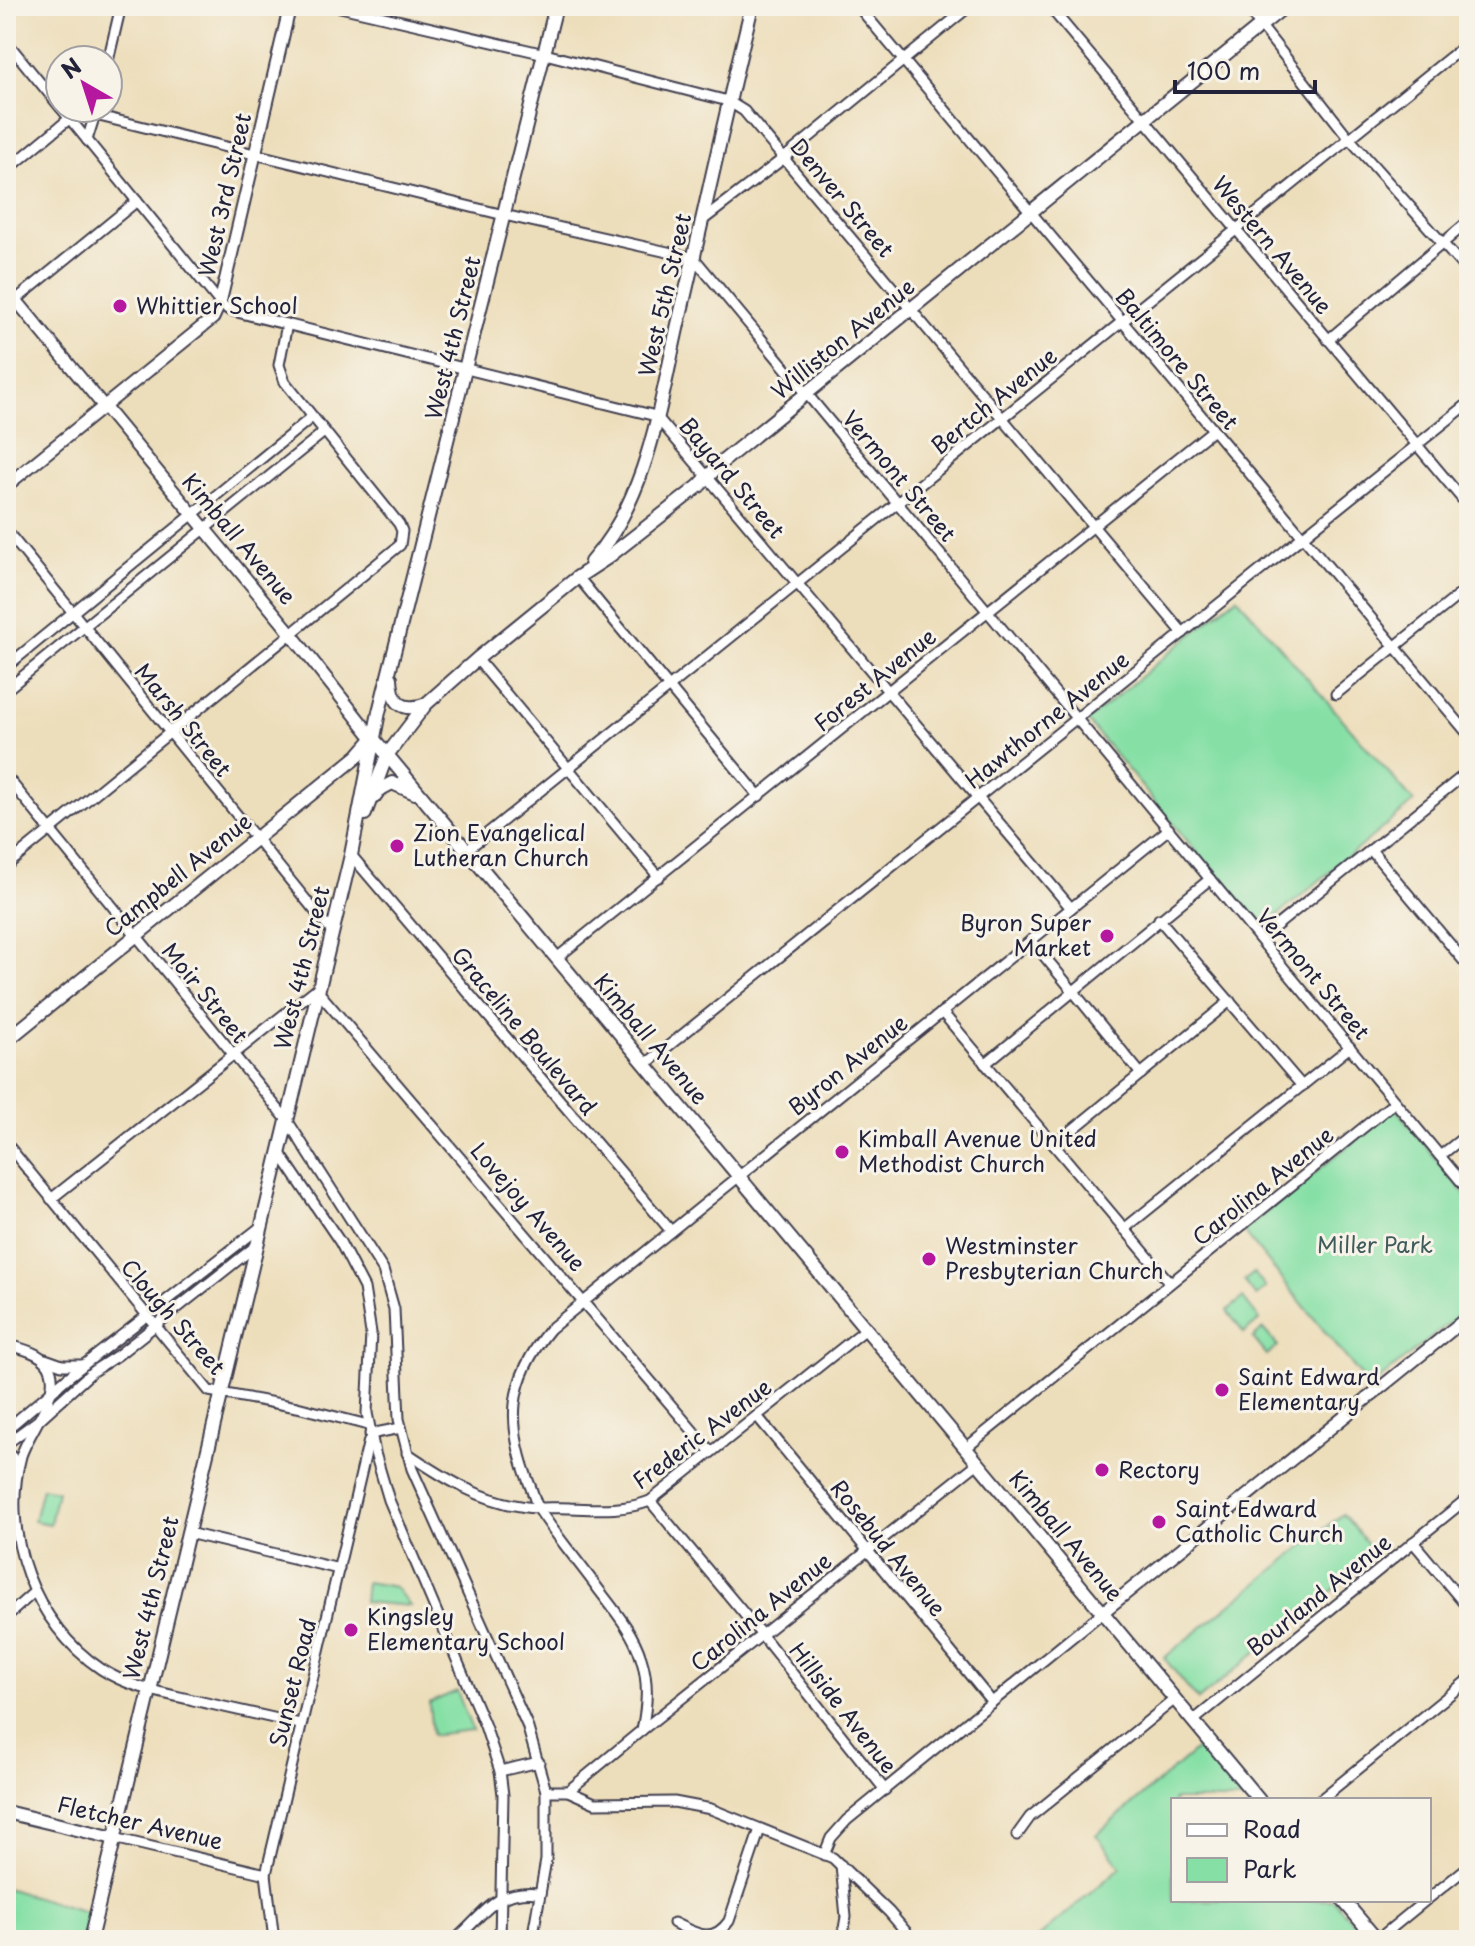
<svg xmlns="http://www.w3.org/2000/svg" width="1475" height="1946" font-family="'Playpen Sans',sans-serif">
<rect width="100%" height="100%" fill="#f7f3e8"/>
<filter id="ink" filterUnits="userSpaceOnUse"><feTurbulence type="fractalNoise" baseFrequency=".0125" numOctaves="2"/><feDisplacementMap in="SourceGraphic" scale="16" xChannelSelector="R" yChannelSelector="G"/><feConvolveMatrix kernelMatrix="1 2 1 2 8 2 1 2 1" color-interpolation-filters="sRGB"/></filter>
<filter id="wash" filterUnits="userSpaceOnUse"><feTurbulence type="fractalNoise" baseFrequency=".006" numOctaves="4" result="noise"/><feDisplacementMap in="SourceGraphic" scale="32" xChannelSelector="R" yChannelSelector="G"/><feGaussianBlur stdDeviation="1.8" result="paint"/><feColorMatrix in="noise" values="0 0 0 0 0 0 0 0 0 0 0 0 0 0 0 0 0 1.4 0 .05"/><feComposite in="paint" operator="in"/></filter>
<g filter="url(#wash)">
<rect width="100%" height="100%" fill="#eddebb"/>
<g fill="#86e0a6" stroke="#548170" stroke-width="2">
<polygon points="1237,597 1414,802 1261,929 1087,721"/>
<polygon points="1395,1108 1469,1199 1469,1307 1370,1387 1243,1231"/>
<polygon points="1254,1273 1266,1288 1256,1296 1244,1281"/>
<polygon points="1243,1298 1260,1320 1244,1333 1227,1311"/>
<polygon points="1263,1329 1278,1346 1267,1355 1253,1338"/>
<polygon points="42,1488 57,1491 50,1524 34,1521"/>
<polygon points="1343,1514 1376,1555 1198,1700 1164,1658"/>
<polygon points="366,1582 395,1587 410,1606 364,1602"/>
<polygon points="457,1691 472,1730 432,1735 429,1703"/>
<polygon points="1203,1744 1250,1800 1173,1800 1173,1900 1334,1900 1368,1940 1035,1940 1121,1867 1096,1835"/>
<polygon points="6,1888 89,1913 82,1940 6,1940"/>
</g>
</g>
<g filter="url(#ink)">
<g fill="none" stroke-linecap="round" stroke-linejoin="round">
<defs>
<g id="minor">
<polyline points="336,6 545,54 728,101 744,111 1183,633"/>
<polyline points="858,6 1469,735"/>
<polyline points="1049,6 1469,507"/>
<polyline points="1245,6 1349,138 1469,273"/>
<polyline points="6,41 60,107"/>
<polyline points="108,61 121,6"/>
<polyline points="61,108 220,303 229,310 656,416 1071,908"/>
<polyline points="95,115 504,215 694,258 1469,1191"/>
<polyline points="87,140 97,108"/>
<polyline points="6,171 69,119"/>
<polyline points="703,220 784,158 970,6"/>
<polyline points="6,308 137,201"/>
<polyline points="1328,340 1469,221"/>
<polyline points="6,530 332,932"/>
<polyline points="578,577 759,796"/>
<polyline points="477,659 659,877"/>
<polyline points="6,667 312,417"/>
<polyline points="6,690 324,432"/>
<polyline points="1336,694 1469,587"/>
<polyline points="6,776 287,1120 383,1270 394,1309 399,1419 412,1469 527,1725 546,1791 546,1860 532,1940"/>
<polyline points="468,849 1469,42"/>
<polyline points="1371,850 1469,967"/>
<polyline points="351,855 671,1231"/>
<polyline points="6,866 400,545 402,531 399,524 285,382 279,365 287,324"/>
<polyline points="1159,919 1302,1086"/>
<polyline points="1260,939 1469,771"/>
<polyline points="1031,940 1141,1074"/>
<polyline points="558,957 1213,430"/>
<polyline points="942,1012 1170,1283"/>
<polyline points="646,1064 1469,403"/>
<polyline points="985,1064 1210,879"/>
<polyline points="6,1143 209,1391 297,1407 368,1425"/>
<polyline points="1054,1145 1230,1001"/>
<polyline points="279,1152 340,1242 364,1288 371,1333 367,1413 375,1453 389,1500 485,1726 500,1771 503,1795 500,1940"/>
<polyline points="1440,1156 1469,1133"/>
<polyline points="51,1199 316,989 711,1452"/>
<polyline points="1124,1229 1350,1047"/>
<path d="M6,1344C22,1349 46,1353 51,1371C59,1397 29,1431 21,1456C0,1534 34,1624 101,1669C128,1687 162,1693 193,1700C229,1708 265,1716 300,1724"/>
<polyline points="45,1359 62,1365 82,1365"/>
<polyline points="757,1416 992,1702"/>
<polyline points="6,1430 67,1378 263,1225"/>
<polyline points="370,1434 401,1428"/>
<polyline points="6,1444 40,1419 93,1371 118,1355 257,1245"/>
<polyline points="966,1448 1395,1102"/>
<polyline points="6,1452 12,1457 17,1468"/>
<path d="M407,1453C444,1478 480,1501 526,1507C540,1509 555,1507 570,1508C598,1509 624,1511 650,1501L866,1329"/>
<polyline points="650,1501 761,1634 885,1790"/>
<polyline points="188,1533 339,1569"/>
<polyline points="1413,1542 1469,1609"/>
<polyline points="6,1617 33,1593"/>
<polyline points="1193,1721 1469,1497"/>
<polyline points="642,1730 978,1463"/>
<polyline points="500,1771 539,1762"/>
<polyline points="546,1791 568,1791 595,1803 674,1802 711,1809 833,1858 889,1912 913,1940"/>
<path d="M568,1791L642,1730C647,1705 649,1682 641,1658C633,1632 615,1611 599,1590C580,1564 558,1538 540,1511C535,1503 533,1492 529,1483C506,1423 508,1380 550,1329L1169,829"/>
<polyline points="1320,1800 1469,1679"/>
<polyline points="1017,1835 1030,1817 1175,1699"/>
<polyline points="114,1838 266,1874"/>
<polyline points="824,1855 831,1838 847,1820 1103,1612"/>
<polyline points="841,1865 846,1917 842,1940"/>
<polyline points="1429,1898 1469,1866"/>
<path d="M674,1923C695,1933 712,1945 729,1921L760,1829"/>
<polyline points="274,1940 266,1874 369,1440"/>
<path d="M455,1940C486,1913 495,1888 540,1893"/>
<polyline points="1377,1940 1426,1900"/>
</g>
<g id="tertiary">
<polyline points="16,300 285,626 373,738"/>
<polyline points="6,486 213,318 220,303 290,6"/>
<polyline points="1103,1612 1469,1316"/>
</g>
<g id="secondary">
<path d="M591,562C649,497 660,401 679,320C704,215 726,110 752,6"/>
<path d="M391,678C392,703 402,713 426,704"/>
<polyline points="373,738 1259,1800"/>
<polyline points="374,797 379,790 392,783 415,793"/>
<polyline points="365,814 387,755 426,704 477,659 578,577 607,558 699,486 722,462 1285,6"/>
<polyline points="6,1041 358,756 371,741"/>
<polyline points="6,1812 114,1838"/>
<polyline points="1343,1900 1377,1940"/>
<polyline points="90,1940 351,855 379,712 556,6"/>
</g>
</defs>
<use href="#minor" stroke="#403e4e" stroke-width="13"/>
<use href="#tertiary" stroke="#403e4e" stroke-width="15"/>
<use href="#secondary" stroke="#403e4e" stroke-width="16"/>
<use href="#minor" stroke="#fff" stroke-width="9"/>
<use href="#tertiary" stroke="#fff" stroke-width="11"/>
<use href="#secondary" stroke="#fff" stroke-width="12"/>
</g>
</g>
<g fill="#b5179e" stroke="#f7f3e8" stroke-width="3">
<circle cx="120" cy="306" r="8"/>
<circle cx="397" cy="846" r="8"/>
<circle cx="1107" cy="936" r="8"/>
<circle cx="842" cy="1152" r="8"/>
<circle cx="929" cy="1259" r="8"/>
<circle cx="1222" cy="1390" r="8"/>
<circle cx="1102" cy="1470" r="8"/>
<circle cx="1159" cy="1522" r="8"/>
<circle cx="351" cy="1630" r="8"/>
</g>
<g text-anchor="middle" stroke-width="6" stroke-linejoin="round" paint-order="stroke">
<g font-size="22" fill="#22223b" stroke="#f7f3e8">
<text transform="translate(225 195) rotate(-77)" y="8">West 3rd Street</text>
<text transform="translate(842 198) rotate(50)" y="8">Denver Street</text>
<text transform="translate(1272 245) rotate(50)" y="8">Western Avenue</text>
<text transform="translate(665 295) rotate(-77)" y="8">West 5th Street</text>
<text transform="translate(453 338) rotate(-76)" y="8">West 4th Street</text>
<text transform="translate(843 339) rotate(-39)" y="8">Williston Avenue</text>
<text transform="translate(1177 359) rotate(50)" y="8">Baltimore Street</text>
<text transform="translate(994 401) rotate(-39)" y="8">Bertch Avenue</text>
<text transform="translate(899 476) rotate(50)" y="8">Vermont Street</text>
<text transform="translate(732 478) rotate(50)" y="8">Bayard Street</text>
<text transform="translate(239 539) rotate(50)" y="8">Kimball Avenue</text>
<text transform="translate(875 680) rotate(-39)" y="8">Forest Avenue</text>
<text transform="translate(183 720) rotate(51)" y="8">Marsh Street</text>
<text transform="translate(1047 720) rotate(-39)" y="8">Hawthorne Avenue</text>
<text transform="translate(178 875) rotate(-39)" y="8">Campbell Avenue</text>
<text transform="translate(302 968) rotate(-76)" y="8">West 4th Street</text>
<text transform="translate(1313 974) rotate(50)" y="8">Vermont Street</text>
<text transform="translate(205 993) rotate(51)" y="8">Moir Street</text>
<text transform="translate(524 1031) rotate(50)" y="8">Graceline Boulevard</text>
<text transform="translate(651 1039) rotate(50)" y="8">Kimball Avenue</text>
<text transform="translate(848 1065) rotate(-39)" y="8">Byron Avenue</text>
<text transform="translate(1263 1186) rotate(-39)" y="8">Carolina Avenue</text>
<text transform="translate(528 1207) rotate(49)" y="8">Lovejoy Avenue</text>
<text transform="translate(173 1317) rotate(49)" y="8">Clough Street</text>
<text transform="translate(702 1434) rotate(-37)" y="8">Frederic Avenue</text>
<text transform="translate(1066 1536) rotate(50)" y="8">Kimball Avenue</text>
<text transform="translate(888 1548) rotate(51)" y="8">Rosebud Avenue</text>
<text transform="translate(1319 1595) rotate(-39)" y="8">Bourland Avenue</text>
<text transform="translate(151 1598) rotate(-76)" y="8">West 4th Street</text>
<text transform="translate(761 1612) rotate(-39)" y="8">Carolina Avenue</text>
<text transform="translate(293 1683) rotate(-76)" y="8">Sunset Road</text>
<text transform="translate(843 1708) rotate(52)" y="8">Hillside Avenue</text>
<text transform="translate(140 1823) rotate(13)" y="8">Fletcher Avenue</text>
</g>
<g font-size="22" fill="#22223b" stroke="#f7f3e8" text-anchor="start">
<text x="136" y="314">Whittier School</text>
<text x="413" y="841">Zion Evangelical<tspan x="413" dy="25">Lutheran Church</tspan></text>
<text x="1091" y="931" text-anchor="end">Byron Super<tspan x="1091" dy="25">Market</tspan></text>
<text x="858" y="1147">Kimball Avenue United<tspan x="858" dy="25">Methodist Church</tspan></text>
<text x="945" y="1254">Westminster<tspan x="945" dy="25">Presbyterian Church</tspan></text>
<text x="1238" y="1385">Saint Edward<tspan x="1238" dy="25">Elementary</tspan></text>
<text x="1118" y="1478">Rectory</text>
<text x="1175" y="1517">Saint Edward<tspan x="1175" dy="25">Catholic Church</tspan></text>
<text x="367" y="1625">Kingsley<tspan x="367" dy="25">Elementary School</tspan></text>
</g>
<g font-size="22" fill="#405b5b" stroke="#f7f3e8">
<text x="1375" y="1253">Miller Park</text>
</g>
</g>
<rect width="1475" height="1946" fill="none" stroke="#f7f3e8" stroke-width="32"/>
<rect x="1171" y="1798" width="260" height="104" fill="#f7f3e8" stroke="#a29fa3" stroke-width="2"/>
<rect x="1187" y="1824" width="40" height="12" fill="#ffffff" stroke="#a29fa3" stroke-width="2"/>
<text x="1243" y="1838" font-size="24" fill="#22223b">Road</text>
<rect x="1187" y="1858" width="40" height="24" fill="#86e0a6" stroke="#a29fa3" stroke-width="2"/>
<text x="1243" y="1878" font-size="24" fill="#22223b">Park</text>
<g transform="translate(84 84) rotate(321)"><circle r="38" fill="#f7f3e8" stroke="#a29fa3" stroke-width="2"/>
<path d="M0-6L14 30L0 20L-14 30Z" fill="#b5179e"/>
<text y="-12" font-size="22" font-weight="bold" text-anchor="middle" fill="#22223b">N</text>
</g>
<path d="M1175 80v12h140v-12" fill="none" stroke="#22223b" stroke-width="4"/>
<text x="1187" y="80" font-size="24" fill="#22223b" stroke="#f7f3e8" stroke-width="6" paint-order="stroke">100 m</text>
</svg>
